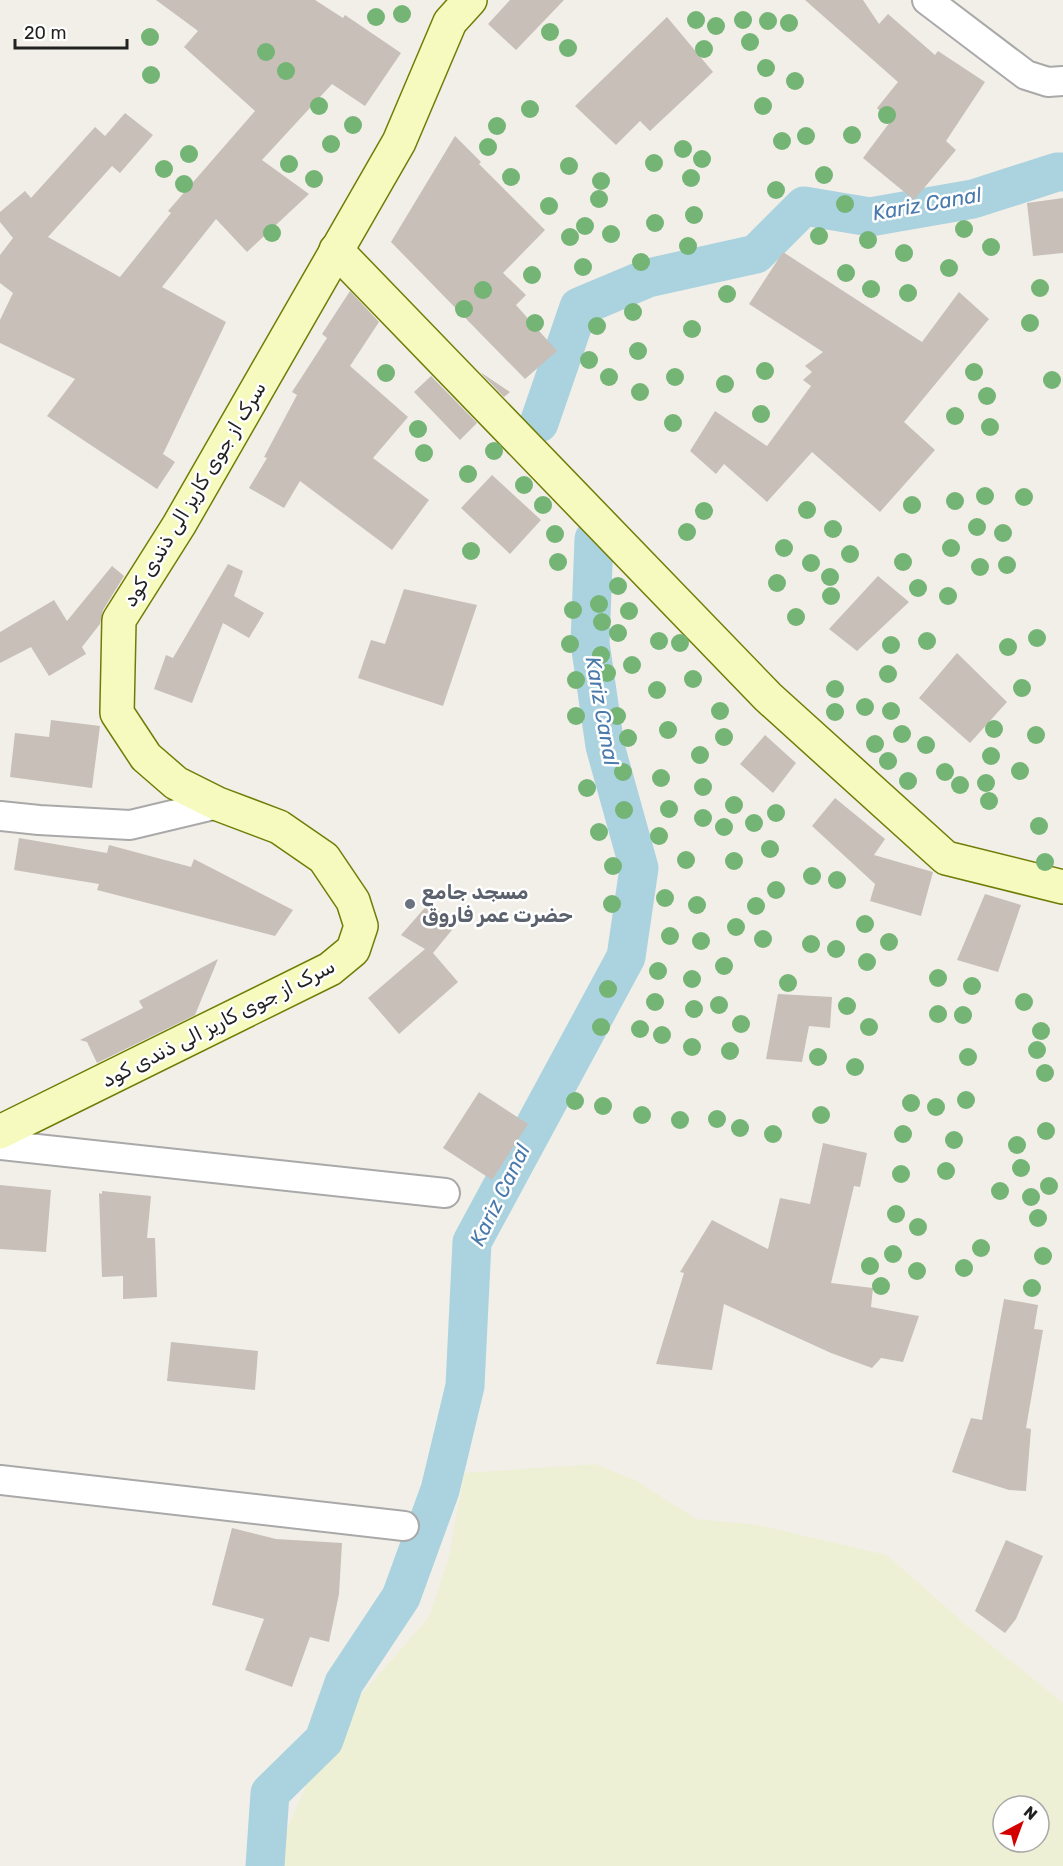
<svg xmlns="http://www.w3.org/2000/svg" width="1063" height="1866" font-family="Rubik,Vazirmatn,sans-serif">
<rect width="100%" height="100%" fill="#f2efe9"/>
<path fill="#eef0d5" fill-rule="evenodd" d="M596,1464L637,1481L696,1519L758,1525L887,1555L965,1624L1063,1703V1866H281L280,1845L314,1768L351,1706L429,1617L449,1556L464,1473ZM1003,1806H1039V1842H1003Z"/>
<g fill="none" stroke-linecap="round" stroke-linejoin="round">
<g stroke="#aad3df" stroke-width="39">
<polyline points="539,423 579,307 648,278 756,254 804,206 870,217 973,199 1057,172 1063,172"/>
<polyline points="265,1866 270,1793 324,1740 344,1683 401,1597 440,1490 465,1386 472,1242 626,957 639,868 605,746 590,643 594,539"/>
</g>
</g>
<g fill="#c7bfb8">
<polygon points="156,0 315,0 343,18 345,15 401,53 365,106 332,84 262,160 309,194 247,252 216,219 162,287 226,322 163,454 175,462 157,489 47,416 75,379 0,343 0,320 13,293 0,283 0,255 13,238 0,222 0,212 25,191 31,198 95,127 105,136 125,113 153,135 120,173 112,166 48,237 120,277 171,213 168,211 255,111 184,47 198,31"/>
<polygon points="510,0 564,0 516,50 488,24"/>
<polygon points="805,0 863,0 879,24 888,14 935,55 938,51 985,82 946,141 956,150 914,200 863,158 890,122 877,108 898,82"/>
<polygon points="667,17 713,72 650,131 640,121 616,145 575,106"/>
<polygon points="455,136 481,162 479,164 545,230 503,273 526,295 516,305 557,351 525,379 391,242"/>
<polygon points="1063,198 1063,253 1033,256 1027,203"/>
<polygon points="783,252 922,342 959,292 989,319 904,422 935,450 880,512 812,452 767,502 724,464 716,474 690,451 715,411 767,446 811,386 803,380 812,372 805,366 823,352 749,304"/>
<polygon points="350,291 379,322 350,366 408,417 373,458 429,500 392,550 300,481 284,508 249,488 267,458 264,457 297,395 292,392 327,338 322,334"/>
<polygon points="480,372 510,392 504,397"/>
<polygon points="431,376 477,423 460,440 414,392"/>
<polygon points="492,475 541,520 510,554 461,508"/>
<polygon points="228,564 243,571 234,596 264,613 249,638 223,623 192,703 154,689 166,655 173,658"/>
<polygon points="112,566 124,576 103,610 100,624 82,647 86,654 49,676 31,647 0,663 0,632 54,600 67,621"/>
<polygon points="878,576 909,602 857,651 829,629"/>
<polygon points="404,589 477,605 443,706 358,678 371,640 385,644"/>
<polygon points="957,653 1007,702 970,743 919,698"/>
<polygon points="51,720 100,726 92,788 10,777 15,733 49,737"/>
<polygon points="765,735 796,763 773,793 740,764"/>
<polygon points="835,798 885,839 874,855 933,872 921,916 870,901 875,884 812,826"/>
<polygon points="19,838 107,853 109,845 191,867 194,859 293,910 275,936 97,890 99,884 14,870"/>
<polygon points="985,894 1021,905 998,972 957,960"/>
<polygon points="429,903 456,925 433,953 458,982 399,1034 368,998 425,949 401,935"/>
<polygon points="218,959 195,1015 97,1063 87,1042 80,1040 143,1008 139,1001"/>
<polygon points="778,994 832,997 830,1028 809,1026 802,1062 766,1059"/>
<polygon points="479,1092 528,1124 492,1180 443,1148"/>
<polygon points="823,1143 867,1153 860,1187 854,1186 831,1283 873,1288 871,1307 919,1316 903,1362 881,1358 872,1368 831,1353 724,1304 712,1370 656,1364 684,1273 680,1272 712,1220 768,1249 780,1198 810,1204"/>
<polygon points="0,1185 51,1190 46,1252 0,1249"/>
<polygon points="102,1191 151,1196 147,1238 155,1238 157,1297 123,1299 123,1276 102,1277 99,1193 102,1194"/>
<polygon points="1004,1299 1038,1305 1034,1329 1043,1330 1026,1428 1031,1429 1026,1491 1009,1490 952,1472 971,1418 982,1420"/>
<polygon points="171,1342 258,1351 255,1390 167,1381"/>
<polygon points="232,1528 276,1539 342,1543 339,1594 329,1642 310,1637 292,1687 245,1670 264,1619 212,1605"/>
<polygon points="1006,1540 1043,1556 1016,1619 1005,1633 975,1611"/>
</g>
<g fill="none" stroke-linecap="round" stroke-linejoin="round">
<defs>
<g id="street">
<polyline points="927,0 1026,75 1048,82 1063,81"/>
<polyline points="0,816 39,820 130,825 218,804"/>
<polyline points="0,1145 445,1193"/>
<polyline points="0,1480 404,1526"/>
</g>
<g id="secondary">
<polyline points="336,250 768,697 946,858 1063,887"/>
<polyline points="0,1132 330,969 353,950 361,926 353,901 324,858 279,827 218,804 176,783 146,757 117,713 119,620 179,525 399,142 450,22 470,0"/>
</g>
</defs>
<use href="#street" stroke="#a9a9a9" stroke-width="32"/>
<use href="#secondary" stroke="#707d05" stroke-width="36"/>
<use href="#street" stroke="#fff" stroke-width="28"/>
<use href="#secondary" stroke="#f7fabf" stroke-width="33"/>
</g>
<g fill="#74b475">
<circle cx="402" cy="14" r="9"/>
<circle cx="376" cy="17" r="9"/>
<circle cx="696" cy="20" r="9"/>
<circle cx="743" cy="20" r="9"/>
<circle cx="768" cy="21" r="9"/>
<circle cx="789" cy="23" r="9"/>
<circle cx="716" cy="26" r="9"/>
<circle cx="550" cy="32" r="9"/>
<circle cx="150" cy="37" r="9"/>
<circle cx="750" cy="42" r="9"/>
<circle cx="568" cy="48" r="9"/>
<circle cx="704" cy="49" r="9"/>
<circle cx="266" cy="52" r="9"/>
<circle cx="766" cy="68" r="9"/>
<circle cx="286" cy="71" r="9"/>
<circle cx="151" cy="75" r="9"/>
<circle cx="795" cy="81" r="9"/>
<circle cx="319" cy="106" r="9"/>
<circle cx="763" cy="106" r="9"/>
<circle cx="530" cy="109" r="9"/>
<circle cx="887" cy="115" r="9"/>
<circle cx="353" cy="125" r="9"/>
<circle cx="497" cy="126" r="9"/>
<circle cx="852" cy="135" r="9"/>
<circle cx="806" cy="136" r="9"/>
<circle cx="782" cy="141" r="9"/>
<circle cx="331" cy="144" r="9"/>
<circle cx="488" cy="147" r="9"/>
<circle cx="683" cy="149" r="9"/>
<circle cx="189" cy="154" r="9"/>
<circle cx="702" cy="159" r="9"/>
<circle cx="654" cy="163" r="9"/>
<circle cx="289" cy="164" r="9"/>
<circle cx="569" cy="166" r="9"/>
<circle cx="164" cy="169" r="9"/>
<circle cx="824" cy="175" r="9"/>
<circle cx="511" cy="177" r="9"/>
<circle cx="691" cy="178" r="9"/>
<circle cx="314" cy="179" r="9"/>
<circle cx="601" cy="181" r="9"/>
<circle cx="184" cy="184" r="9"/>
<circle cx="776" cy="190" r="9"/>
<circle cx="599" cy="199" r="9"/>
<circle cx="845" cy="204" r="9"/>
<circle cx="549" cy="206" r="9"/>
<circle cx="694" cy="215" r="9"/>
<circle cx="655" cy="223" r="9"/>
<circle cx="585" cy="226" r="9"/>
<circle cx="964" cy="229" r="9"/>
<circle cx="272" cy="233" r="9"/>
<circle cx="611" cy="234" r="9"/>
<circle cx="819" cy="236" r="9"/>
<circle cx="570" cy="237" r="9"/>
<circle cx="868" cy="240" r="9"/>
<circle cx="688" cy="246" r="9"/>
<circle cx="991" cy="247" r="9"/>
<circle cx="904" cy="253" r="9"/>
<circle cx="641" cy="262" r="9"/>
<circle cx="583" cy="267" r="9"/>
<circle cx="949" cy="268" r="9"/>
<circle cx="846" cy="273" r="9"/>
<circle cx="532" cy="275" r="9"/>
<circle cx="1040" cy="288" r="9"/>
<circle cx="871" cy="289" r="9"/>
<circle cx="483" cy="290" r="9"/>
<circle cx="908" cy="293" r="9"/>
<circle cx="727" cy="294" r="9"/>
<circle cx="464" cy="309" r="9"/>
<circle cx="633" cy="312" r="9"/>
<circle cx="535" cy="323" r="9"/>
<circle cx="1030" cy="323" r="9"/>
<circle cx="597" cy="326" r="9"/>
<circle cx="692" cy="329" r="9"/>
<circle cx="638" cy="351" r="9"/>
<circle cx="589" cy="360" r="9"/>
<circle cx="765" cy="371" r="9"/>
<circle cx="974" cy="372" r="9"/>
<circle cx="386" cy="373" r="9"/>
<circle cx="609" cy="377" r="9"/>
<circle cx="675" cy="377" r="9"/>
<circle cx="1052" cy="380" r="9"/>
<circle cx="725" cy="384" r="9"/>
<circle cx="640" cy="392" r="9"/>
<circle cx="987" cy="396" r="9"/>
<circle cx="761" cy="414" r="9"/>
<circle cx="955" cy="416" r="9"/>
<circle cx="673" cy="423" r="9"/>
<circle cx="990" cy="427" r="9"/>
<circle cx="418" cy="429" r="9"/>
<circle cx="494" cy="451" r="9"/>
<circle cx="424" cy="453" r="9"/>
<circle cx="468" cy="474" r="9"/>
<circle cx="524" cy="485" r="9"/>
<circle cx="985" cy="496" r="9"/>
<circle cx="1024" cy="497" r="9"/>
<circle cx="955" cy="501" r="9"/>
<circle cx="543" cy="505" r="9"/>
<circle cx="912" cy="505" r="9"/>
<circle cx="807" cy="510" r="9"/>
<circle cx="704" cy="511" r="9"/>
<circle cx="977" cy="527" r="9"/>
<circle cx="833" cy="529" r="9"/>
<circle cx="687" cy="532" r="9"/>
<circle cx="1003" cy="533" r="9"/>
<circle cx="555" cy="534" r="9"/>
<circle cx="784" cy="548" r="9"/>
<circle cx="951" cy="548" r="9"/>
<circle cx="471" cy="551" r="9"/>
<circle cx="850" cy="554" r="9"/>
<circle cx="558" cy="562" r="9"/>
<circle cx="903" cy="562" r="9"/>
<circle cx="811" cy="563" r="9"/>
<circle cx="1007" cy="565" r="9"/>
<circle cx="980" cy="567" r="9"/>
<circle cx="830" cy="577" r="9"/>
<circle cx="777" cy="583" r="9"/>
<circle cx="618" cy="586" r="9"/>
<circle cx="918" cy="588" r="9"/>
<circle cx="831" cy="596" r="9"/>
<circle cx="948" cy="596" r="9"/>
<circle cx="599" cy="604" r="9"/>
<circle cx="573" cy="610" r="9"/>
<circle cx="629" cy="611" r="9"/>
<circle cx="796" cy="617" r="9"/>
<circle cx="602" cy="622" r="9"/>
<circle cx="618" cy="633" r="9"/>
<circle cx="1037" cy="638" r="9"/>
<circle cx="659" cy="641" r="9"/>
<circle cx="927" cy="641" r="9"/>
<circle cx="680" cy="643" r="9"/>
<circle cx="570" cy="644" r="9"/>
<circle cx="891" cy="645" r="9"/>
<circle cx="1008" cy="647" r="9"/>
<circle cx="601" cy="655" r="9"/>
<circle cx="632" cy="665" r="9"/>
<circle cx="607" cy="673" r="9"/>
<circle cx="888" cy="674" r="9"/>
<circle cx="693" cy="679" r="9"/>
<circle cx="576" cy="680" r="9"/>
<circle cx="1022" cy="688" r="9"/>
<circle cx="835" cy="689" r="9"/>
<circle cx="657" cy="690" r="9"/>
<circle cx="865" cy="707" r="9"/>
<circle cx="720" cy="711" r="9"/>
<circle cx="891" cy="711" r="9"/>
<circle cx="835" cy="712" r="9"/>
<circle cx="576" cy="716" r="9"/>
<circle cx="617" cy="716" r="9"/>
<circle cx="994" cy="729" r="9"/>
<circle cx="668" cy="730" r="9"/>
<circle cx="902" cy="734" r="9"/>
<circle cx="1036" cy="735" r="9"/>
<circle cx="724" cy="737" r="9"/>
<circle cx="628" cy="738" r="9"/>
<circle cx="875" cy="744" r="9"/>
<circle cx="926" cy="745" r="9"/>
<circle cx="700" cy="755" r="9"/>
<circle cx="991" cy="756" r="9"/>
<circle cx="888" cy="761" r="9"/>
<circle cx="1020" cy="771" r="9"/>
<circle cx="623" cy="772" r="9"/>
<circle cx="945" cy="772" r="9"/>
<circle cx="661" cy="778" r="9"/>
<circle cx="908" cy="781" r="9"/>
<circle cx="986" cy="783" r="9"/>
<circle cx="960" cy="785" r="9"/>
<circle cx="703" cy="787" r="9"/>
<circle cx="587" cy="788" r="9"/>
<circle cx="989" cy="801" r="9"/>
<circle cx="734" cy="805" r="9"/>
<circle cx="669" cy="809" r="9"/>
<circle cx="624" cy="810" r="9"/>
<circle cx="776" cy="813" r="9"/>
<circle cx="703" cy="818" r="9"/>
<circle cx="754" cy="823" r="9"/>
<circle cx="1039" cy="826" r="9"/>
<circle cx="724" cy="827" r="9"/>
<circle cx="599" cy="832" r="9"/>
<circle cx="659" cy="836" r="9"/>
<circle cx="770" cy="849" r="9"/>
<circle cx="686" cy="860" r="9"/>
<circle cx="734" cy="861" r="9"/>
<circle cx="1045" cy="862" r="9"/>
<circle cx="613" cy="866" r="9"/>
<circle cx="812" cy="876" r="9"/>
<circle cx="837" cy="880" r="9"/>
<circle cx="776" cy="890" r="9"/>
<circle cx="665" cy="898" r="9"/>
<circle cx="612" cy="904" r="9"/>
<circle cx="697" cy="905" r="9"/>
<circle cx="756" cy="906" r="9"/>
<circle cx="865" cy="924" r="9"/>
<circle cx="736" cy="927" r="9"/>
<circle cx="670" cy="936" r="9"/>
<circle cx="763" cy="939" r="9"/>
<circle cx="701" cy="941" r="9"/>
<circle cx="889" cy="942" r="9"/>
<circle cx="811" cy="944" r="9"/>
<circle cx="836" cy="949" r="9"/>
<circle cx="867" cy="962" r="9"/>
<circle cx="724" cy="966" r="9"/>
<circle cx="658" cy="971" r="9"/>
<circle cx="938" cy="978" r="9"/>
<circle cx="692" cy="979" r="9"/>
<circle cx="788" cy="983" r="9"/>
<circle cx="972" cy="986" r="9"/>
<circle cx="608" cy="989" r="9"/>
<circle cx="655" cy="1002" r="9"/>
<circle cx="1024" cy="1002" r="9"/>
<circle cx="719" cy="1005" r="9"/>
<circle cx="847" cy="1006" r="9"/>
<circle cx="694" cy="1009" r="9"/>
<circle cx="938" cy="1014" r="9"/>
<circle cx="963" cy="1015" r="9"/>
<circle cx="741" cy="1024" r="9"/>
<circle cx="601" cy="1027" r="9"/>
<circle cx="869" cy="1027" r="9"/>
<circle cx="640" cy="1029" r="9"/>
<circle cx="1041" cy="1031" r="9"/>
<circle cx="662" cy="1035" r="9"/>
<circle cx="692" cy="1047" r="9"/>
<circle cx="1037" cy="1050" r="9"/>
<circle cx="730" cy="1051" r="9"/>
<circle cx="818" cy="1057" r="9"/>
<circle cx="968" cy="1057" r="9"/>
<circle cx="855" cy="1067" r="9"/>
<circle cx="1045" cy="1073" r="9"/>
<circle cx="966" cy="1100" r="9"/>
<circle cx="575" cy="1101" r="9"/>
<circle cx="911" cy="1103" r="9"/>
<circle cx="603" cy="1106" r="9"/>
<circle cx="936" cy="1107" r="9"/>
<circle cx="642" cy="1115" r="9"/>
<circle cx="821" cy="1115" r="9"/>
<circle cx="717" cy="1119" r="9"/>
<circle cx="680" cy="1120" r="9"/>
<circle cx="740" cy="1128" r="9"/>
<circle cx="1046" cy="1131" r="9"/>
<circle cx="773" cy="1134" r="9"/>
<circle cx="903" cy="1134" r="9"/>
<circle cx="954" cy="1140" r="9"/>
<circle cx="1017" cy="1145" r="9"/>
<circle cx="1021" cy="1168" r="9"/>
<circle cx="946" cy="1171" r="9"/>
<circle cx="901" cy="1174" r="9"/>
<circle cx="1049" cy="1186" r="9"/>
<circle cx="1000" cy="1191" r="9"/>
<circle cx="1031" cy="1197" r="9"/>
<circle cx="896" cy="1214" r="9"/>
<circle cx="1038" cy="1218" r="9"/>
<circle cx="918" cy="1227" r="9"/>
<circle cx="981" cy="1248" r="9"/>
<circle cx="893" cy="1254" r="9"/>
<circle cx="1043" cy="1256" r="9"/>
<circle cx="870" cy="1266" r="9"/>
<circle cx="964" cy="1268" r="9"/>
<circle cx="917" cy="1271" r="9"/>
<circle cx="881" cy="1286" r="9"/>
<circle cx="1032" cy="1288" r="9"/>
</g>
<circle fill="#6b7280" stroke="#fff" stroke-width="2" cx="410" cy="904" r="6"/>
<g text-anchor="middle" stroke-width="5" stroke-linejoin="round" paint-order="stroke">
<g font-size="20" fill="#222" stroke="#fff">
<text transform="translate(194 494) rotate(-59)" y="7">سرک از جوی کاریز الی ذندی کود</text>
<text transform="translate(218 1023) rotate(-27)" y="7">سرک از جوی کاریز الی ذندی کود</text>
</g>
<g font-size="20" font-weight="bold" fill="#5b616d" stroke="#fff" text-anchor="start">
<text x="422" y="899">مسجد جامع<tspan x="422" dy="23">حضرت عمر فاروق</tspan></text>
</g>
<g font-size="21" font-style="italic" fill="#4a7aab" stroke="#fff">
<text transform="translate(927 204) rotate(-10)" y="7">Kariz Canal</text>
<text transform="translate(602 711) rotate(80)" y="7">Kariz Canal</text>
<text transform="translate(500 1195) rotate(-64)" y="7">Kariz Canal</text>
</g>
</g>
<g transform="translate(1021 1824) rotate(41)"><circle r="28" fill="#ffffff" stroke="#a7a7a7" stroke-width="1.5"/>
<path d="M0-4.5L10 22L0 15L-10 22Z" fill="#d40000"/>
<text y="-9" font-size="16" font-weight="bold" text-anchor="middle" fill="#222222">N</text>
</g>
<path d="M15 39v9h112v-9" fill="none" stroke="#222222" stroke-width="3"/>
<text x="24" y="39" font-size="18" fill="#222222" stroke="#ffffff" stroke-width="4.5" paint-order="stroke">20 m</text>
</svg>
